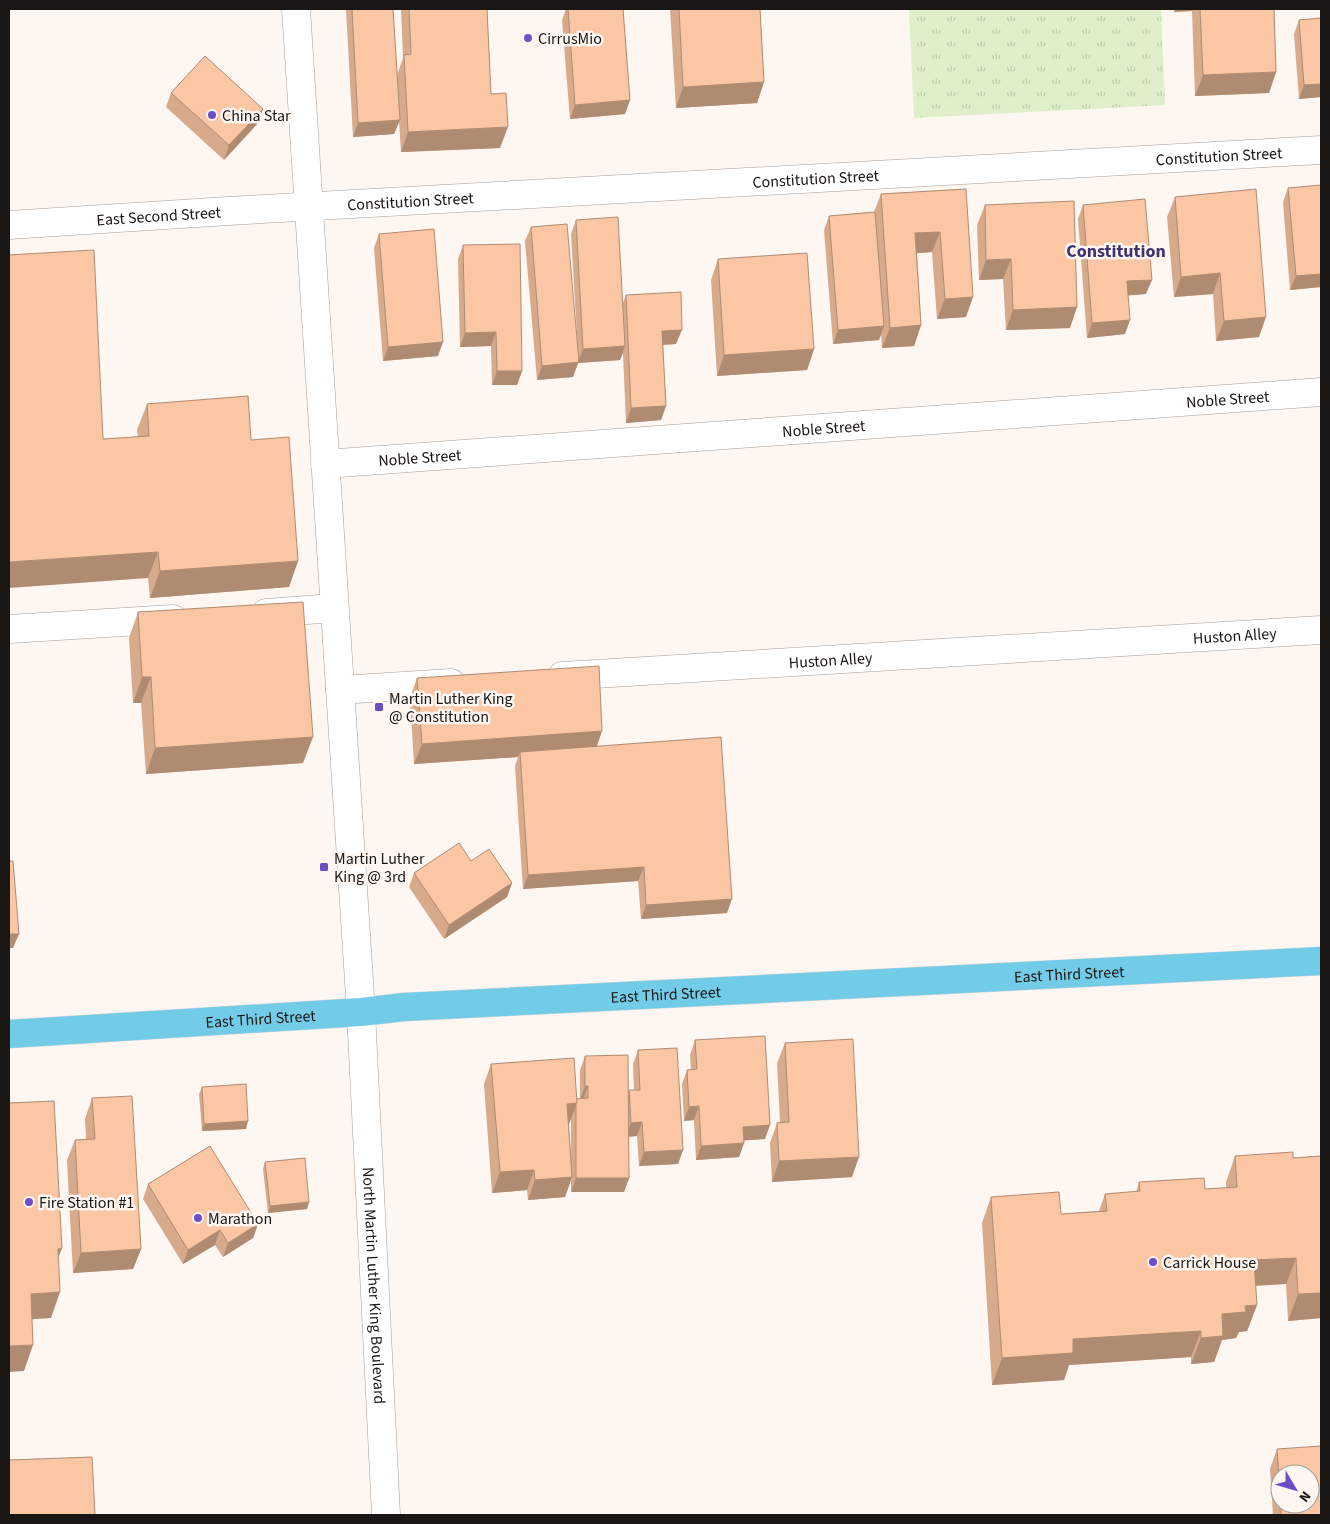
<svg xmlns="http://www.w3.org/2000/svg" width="1330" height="1524" font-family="'Source Sans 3',sans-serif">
<defs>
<pattern id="grass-tufts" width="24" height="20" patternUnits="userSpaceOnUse" patternTransform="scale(1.25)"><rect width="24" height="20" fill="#dfefc9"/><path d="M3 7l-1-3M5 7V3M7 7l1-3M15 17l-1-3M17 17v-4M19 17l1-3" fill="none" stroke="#bfccac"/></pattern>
</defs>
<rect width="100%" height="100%" fill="#fdf6f1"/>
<polygon fill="url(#grass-tufts)" points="909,9 1161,9 1165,105 914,118"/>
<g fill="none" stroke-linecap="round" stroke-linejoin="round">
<defs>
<g id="minor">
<path id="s1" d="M296,9L361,1012L386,1515"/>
<path id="s2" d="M9,225L228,211L1321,150"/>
<path id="s3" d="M325,464L1321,392"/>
<polyline points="266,613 334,608"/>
<polyline points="9,629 173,619"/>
<path id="s4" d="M562,676L1321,630"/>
<polyline points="340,690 451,683"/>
</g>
<g id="major">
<path id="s5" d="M9,1034L361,1012L404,1007L1321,961"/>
</g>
</defs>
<use href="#minor" stroke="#a89d95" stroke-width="29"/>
<use href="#major" stroke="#d6d5d5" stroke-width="29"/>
<use href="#minor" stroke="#fff" stroke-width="28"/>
<use href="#major" stroke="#72cce8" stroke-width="28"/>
</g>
<g fill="#d7aa8c" fill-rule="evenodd">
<polygon points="346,9 393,9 397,75 403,58 401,9 487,9 491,94 500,148 401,152 399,121 394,134 353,137"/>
<polygon points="566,9 623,9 630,100 625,114 570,119 562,20"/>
<polygon points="670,9 760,9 764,82 757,103 676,108"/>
<polygon points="1174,9 1274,9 1276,72 1269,93 1195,96 1192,11 1174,12"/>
<polygon points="1299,20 1321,97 1299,99 1294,34"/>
<polygon points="171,93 263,109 258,123 224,160 166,107"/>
<polygon points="1288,188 1321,287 1290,290 1283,202"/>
<polygon points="966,189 966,317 937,319 932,252 917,253 921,325 914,346 882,348 881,334 879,340 833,344 824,230 829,216 874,212 881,194"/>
<polygon points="1175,197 1259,337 1216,341 1213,294 1174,297 1167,217"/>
<polygon points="985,205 1070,328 1006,330 1003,279 979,280 977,225"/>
<polygon points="1083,205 1146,294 1128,295 1125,334 1087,338 1078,219"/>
<polygon points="576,220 623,303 626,295 676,344 663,345 666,406 661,420 626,423 623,353 620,360 578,363 573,377 537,380 525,241 531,227 578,351 571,234"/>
<polygon points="379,234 438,356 383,361 374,248"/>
<polygon points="463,245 522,371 517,385 492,385 491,346 460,347 458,259"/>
<polygon points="718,259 814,349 807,370 717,376 711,280"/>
<polygon points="147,404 251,440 298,561 289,587 150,598 148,578 103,439 138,437 137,430"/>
<polygon points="138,612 303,763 146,774 141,703 133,703 129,638"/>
<polygon points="417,678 597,746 727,913 641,919 638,881 523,889 515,766 518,757 414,764 410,698"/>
<polygon points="471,861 512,883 507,897 444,939 409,887 414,873"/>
<polygon points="695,1040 765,1139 744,1140 744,1143 739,1157 696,1160 694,1120 684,1121 682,1084 687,1070 691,1070 690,1055"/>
<polygon points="785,1043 852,1177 772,1182 770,1143 777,1123 780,1122 777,1063"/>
<path d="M638,1050L683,1150L678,1164L639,1166L637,1136L629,1137V1178L624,1192H571V1180L565,1197L528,1200L527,1190L492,1193L484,1084L491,1064L576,1099H580V1070L585,1056L628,1092L629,1090H634L633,1064ZM571,1119V1160L569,1124Z"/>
<polygon points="202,1087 246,1129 202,1131 199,1094"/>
<polygon points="92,1098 141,1249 133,1269 73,1273 67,1160 75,1140 86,1139 85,1119"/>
<polygon points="1235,1156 1293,1158 1321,1156 1321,1318 1288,1321 1286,1284 1255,1286 1257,1305 1247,1331 1239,1332 1236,1338 1222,1340 1214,1362 1191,1364 1191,1357 1069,1365 1064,1380 992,1385 982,1223 991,1197 1061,1214 1099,1211 1105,1194 1136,1192 1139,1182 1205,1189 1226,1188 1226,1182"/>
<polygon points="265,1162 309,1202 307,1209 268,1213 263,1169"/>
<polygon points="148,1184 258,1224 253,1238 223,1257 215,1245 183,1264 143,1199"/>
<path d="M1277,1449L1321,1515H1273L1270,1469ZM1280,1474L1310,1504H1280Z"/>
</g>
<g fill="#af8b72">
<polygon points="1176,9 1193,9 1192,11 1174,12"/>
<polygon points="1276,72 1269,93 1195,96 1203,75"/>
<polygon points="764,82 757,103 676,108 683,87"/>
<polygon points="1321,84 1321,97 1299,99 1304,85"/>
<polygon points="630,100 625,114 570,119 575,105"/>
<polygon points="263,109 258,123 224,160 229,145"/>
<polygon points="400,120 394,134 353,137 358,123"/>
<polygon points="508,127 500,148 401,152 408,132"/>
<polygon points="940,232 932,252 908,254 915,233"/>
<polygon points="1011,259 1003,279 979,280 986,260"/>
<polygon points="1220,273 1213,294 1174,297 1181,277"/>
<polygon points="1321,274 1321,287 1290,290 1296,276"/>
<polygon points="1152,280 1146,294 1122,296 1127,281"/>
<polygon points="973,297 966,317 937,319 945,299"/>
<polygon points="1077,307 1070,328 1006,330 1013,310"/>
<polygon points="1266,317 1259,337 1216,341 1224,321"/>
<polygon points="1130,320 1125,334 1087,338 1092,323"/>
<polygon points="921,325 914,346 882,348 890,328"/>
<polygon points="884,326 879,340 833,344 838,330"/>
<polygon points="682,330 676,344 657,345 662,331"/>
<polygon points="496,332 491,346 460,347 465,333"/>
<polygon points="443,342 438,356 383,361 388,347"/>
<polygon points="625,346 620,360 578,363 573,377 537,380 542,366 578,362 583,349"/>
<polygon points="814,349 807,370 717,376 724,355"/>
<polygon points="497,371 522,371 517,385 492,385"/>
<polygon points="666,406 661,420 626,423 631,408"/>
<polygon points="158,552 148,578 9,588 9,562"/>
<polygon points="298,561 289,587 150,598 160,571"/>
<polygon points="142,677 151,677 141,703 133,703"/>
<polygon points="602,731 595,752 520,752 518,757 414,764 422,744"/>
<polygon points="313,737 303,763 146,774 155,748"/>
<polygon points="644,867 638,881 523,889 528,875"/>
<polygon points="512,883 507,897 444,939 449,925"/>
<polygon points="732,899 727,913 641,919 646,905"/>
<polygon points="9,934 19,934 13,948 9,948"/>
<polygon points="585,1086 588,1086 583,1100 580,1100"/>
<polygon points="577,1103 569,1124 560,1125 567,1104"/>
<polygon points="699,1106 694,1120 684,1121 689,1107"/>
<polygon points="248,1121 246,1129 202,1131 204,1124"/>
<polygon points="642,1122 637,1136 626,1137 631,1123"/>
<polygon points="770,1125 765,1139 738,1141 743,1127"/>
<polygon points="744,1143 739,1157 696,1160 701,1146"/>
<polygon points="683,1150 678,1164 639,1166 644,1152"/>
<polygon points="859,1157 852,1177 772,1182 779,1161"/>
<polygon points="534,1170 527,1190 492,1193 500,1172"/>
<polygon points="572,1177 565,1197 528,1200 535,1180"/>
<polygon points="576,1178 629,1178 624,1192 571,1192"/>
<polygon points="309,1202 307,1209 268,1213 270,1206"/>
<polygon points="258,1224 253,1238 223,1257 228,1243"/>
<polygon points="220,1230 215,1245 183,1264 188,1250"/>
<polygon points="62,1248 52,1274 58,1249"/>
<polygon points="141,1249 133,1269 73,1273 81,1253"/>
<polygon points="1296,1258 1286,1284 1244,1286 1254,1260"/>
<polygon points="60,1292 51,1318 21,1320 31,1294"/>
<polygon points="1321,1293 1321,1318 1288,1321 1298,1294"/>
<polygon points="1257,1305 1247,1331 1239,1332 1236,1338 1222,1340 1214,1362 1191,1364 1201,1338 1222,1314 1245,1306"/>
<polygon points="1201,1331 1191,1357 1069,1365 1064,1380 992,1385 1002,1358 1073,1339"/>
<polygon points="33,1345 24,1371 9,1372 9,1346"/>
</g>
<g fill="#fac6a3" stroke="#af8b72">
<polygon points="352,9 393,9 400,120 358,123"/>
<polygon points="409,9 487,9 491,94 506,93 508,127 408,132 404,55 411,54"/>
<polygon points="568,9 623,9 630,100 575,105"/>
<polygon points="679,9 760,9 764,82 683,87"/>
<polygon points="1200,9 1274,9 1276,72 1203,75"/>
<polygon points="1321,18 1321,84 1304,85 1299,20"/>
<polygon points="205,56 263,109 229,145 171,93"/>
<polygon points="1321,185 1321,274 1296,276 1288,188"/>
<polygon points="966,189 973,297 945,299 940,232 915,233 921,325 890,328 881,194"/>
<polygon points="1256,189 1266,317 1224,321 1220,273 1181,277 1175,197"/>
<polygon points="1145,199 1152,280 1127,281 1130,320 1092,323 1083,205"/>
<polygon points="1074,201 1077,307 1013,310 1011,259 986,260 985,205"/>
<polygon points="875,212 884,326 838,330 829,216"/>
<polygon points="618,217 625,346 583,349 576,220"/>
<polygon points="567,224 579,362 542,366 531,227"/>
<polygon points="434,229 443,342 388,347 379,234"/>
<polygon points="520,244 522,371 497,371 496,332 465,333 463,245"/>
<polygon points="94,250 103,439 149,436 147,404 248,396 251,440 289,437 298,561 160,571 158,552 9,562 9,255"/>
<polygon points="807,253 814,349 724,355 718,259"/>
<polygon points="681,292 682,330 662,331 666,406 631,408 626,295"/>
<polygon points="303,602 313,737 155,748 151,677 142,677 138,612"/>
<polygon points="599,666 602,731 422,744 417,678"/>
<polygon points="721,737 732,899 646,905 644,867 528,875 520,752"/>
<polygon points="459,843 471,861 489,849 512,883 449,925 414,873"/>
<polygon points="9,861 13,861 19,934 9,934"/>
<polygon points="765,1036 770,1125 743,1127 744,1143 701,1146 699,1106 689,1107 687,1070 697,1069 695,1040"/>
<polygon points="853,1039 859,1157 779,1161 777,1123 789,1122 785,1043"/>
<polygon points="677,1048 683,1150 644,1152 642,1122 631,1123 629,1090 640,1090 638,1050"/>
<polygon points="628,1055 629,1178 576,1178 576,1099 588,1098 588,1086 585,1086 585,1056"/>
<polygon points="574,1058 577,1103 567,1104 572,1177 535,1180 534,1170 500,1172 491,1064"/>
<polygon points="246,1084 248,1121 204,1124 202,1087"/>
<polygon points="132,1096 141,1249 81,1253 75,1140 95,1139 92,1098"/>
<polygon points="54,1101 62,1248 58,1249 60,1292 31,1294 33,1345 9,1346 9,1103"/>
<polygon points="210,1146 258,1224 228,1243 220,1230 188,1250 148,1184"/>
<polygon points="1293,1152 1293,1158 1321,1156 1321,1293 1298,1294 1296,1258 1254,1260 1257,1305 1245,1306 1246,1312 1222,1314 1223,1336 1201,1338 1201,1331 1073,1339 1073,1353 1002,1358 991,1197 1059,1192 1061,1214 1107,1211 1105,1194 1140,1191 1139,1182 1204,1178 1205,1189 1237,1187 1235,1156"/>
<polygon points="305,1158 309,1202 270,1206 265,1162"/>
<polygon points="1321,1446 1321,1515 1281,1515 1281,1504 1310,1504 1310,1474 1280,1474 1280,1491 1277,1449"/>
<polygon points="92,1457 95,1515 9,1515 9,1460"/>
</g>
<g fill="#6e4ec8" stroke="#fdf6f1" stroke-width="2">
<circle cx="528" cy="38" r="5"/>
<circle cx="212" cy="115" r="5"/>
<rect x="374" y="702" width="10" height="10" rx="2.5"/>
<rect x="319" y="862" width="10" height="10" rx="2.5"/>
<circle cx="29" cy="1202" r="5"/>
<circle cx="198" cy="1218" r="5"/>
<circle cx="1153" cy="1262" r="5"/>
</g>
<g text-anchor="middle" stroke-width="5" stroke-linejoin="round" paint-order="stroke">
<g font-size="16" fill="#1a1613" stroke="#fdf6f1" text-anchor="start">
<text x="538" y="44">CirrusMio</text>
<text x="222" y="121">China Star</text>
<text x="389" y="704">Martin Luther King<tspan x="389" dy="18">@ Constitution</tspan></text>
<text x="334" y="864">Martin Luther<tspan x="334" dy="18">King @ 3rd</tspan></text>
<text x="39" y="1208">Fire Station #1</text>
<text x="208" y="1224">Marathon</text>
<text x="1163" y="1268">Carrick House</text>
</g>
<g font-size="16" fill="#1a1613" stroke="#fdf6f1">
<text dy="6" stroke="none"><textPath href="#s2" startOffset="1212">Constitution Street</textPath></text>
<text dy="6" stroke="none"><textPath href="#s2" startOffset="808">Constitution Street</textPath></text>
<text dy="6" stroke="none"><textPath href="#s2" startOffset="402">Constitution Street</textPath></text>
<text dy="6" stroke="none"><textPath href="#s2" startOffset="150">East Second Street</textPath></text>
<text dy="6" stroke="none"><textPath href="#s3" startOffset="905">Noble Street</textPath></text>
<text dy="6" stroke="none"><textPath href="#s3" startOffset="500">Noble Street</textPath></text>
<text dy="6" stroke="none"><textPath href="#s3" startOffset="95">Noble Street</textPath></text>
<text dy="6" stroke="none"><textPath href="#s4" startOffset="674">Huston Alley</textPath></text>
<text dy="6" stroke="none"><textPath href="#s4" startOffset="269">Huston Alley</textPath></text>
<text dy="6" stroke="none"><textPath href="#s5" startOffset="1062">East Third Street</textPath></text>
<text dy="6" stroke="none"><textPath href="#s5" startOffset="658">East Third Street</textPath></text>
<text dy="6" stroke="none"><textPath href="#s5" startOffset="252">East Third Street</textPath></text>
<text dy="6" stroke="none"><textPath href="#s1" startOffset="1279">North Martin Luther King Boulevard</textPath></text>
</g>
<g font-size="18" font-weight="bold" fill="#41336f" stroke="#fdf6f1">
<text x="1116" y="257">Constitution</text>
</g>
</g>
<rect width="1330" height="1524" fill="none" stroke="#1a1613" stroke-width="20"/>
<g transform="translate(1295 1489) rotate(128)"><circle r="24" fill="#fdf6f1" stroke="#a29c98"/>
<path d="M0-4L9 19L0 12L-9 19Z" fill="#6e4ec8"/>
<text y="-8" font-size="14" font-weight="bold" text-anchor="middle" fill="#1a1613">N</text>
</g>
</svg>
